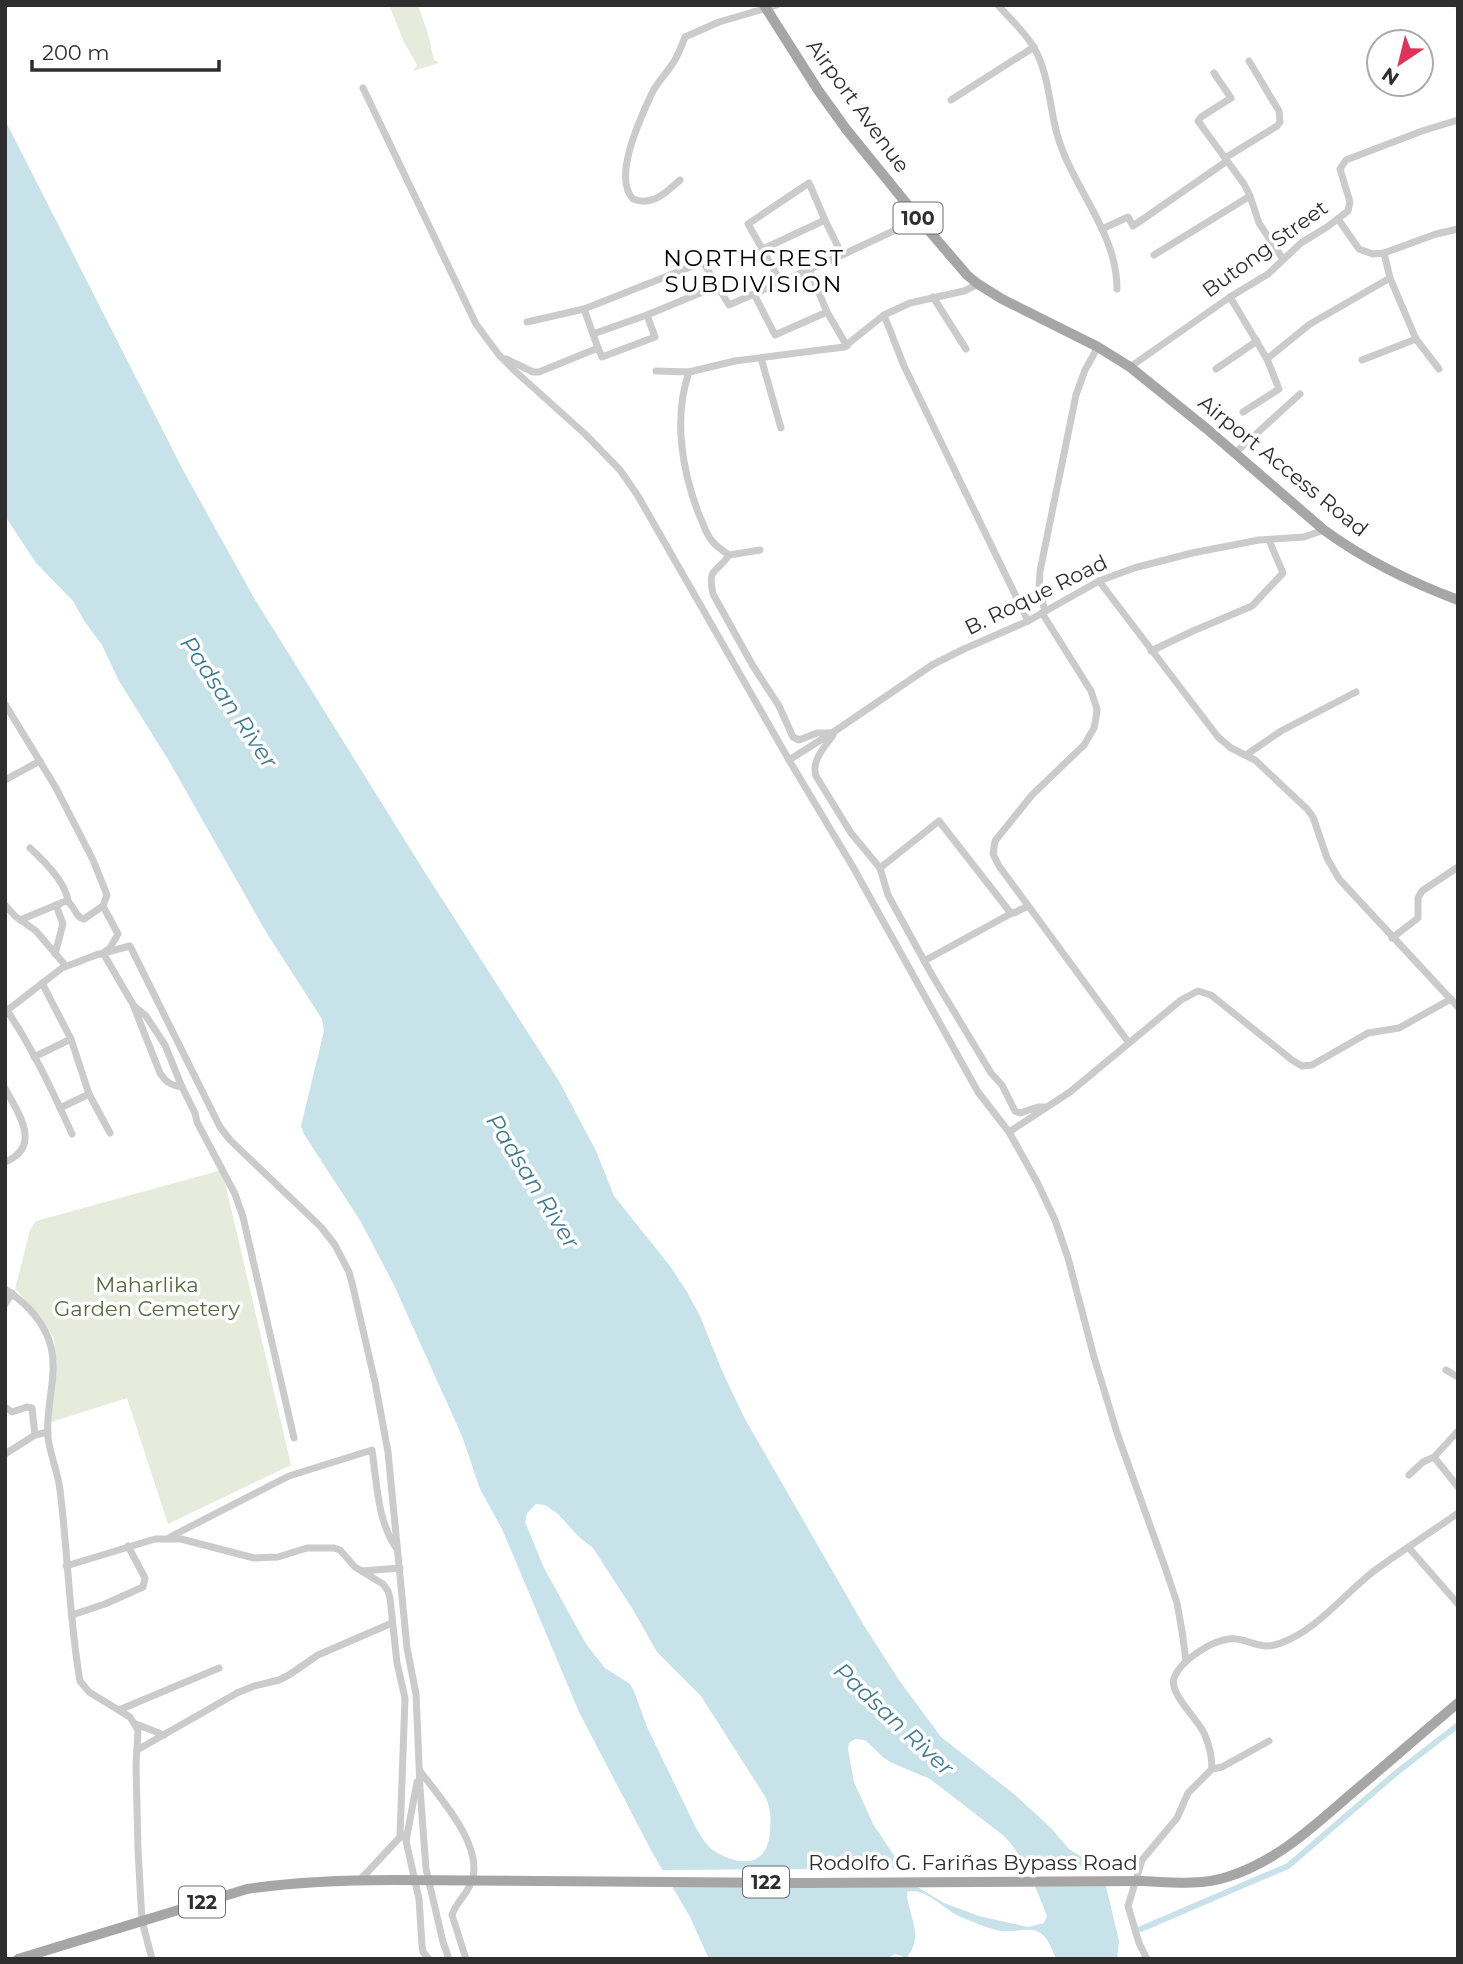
<svg xmlns="http://www.w3.org/2000/svg" width="1463" height="1964" font-family="Montserrat,sans-serif">
<rect width="100%" height="100%" fill="#fff"/>
<g fill="#e6ebdb">
<polygon points="389,5 418,5 428,34 434,60 439,63 413,71 417,65 404,42"/>
<polygon points="222,1170 291,1465 168,1524 127,1398 51,1422 52,1391 56,1361 54,1338 40,1316 15,1289 30,1230 36,1221"/>
</g>
<path fill="#c8e2ea" fill-rule="evenodd" d="M5,120L184,472L254,598L424,871L559,1081L596,1151L614,1196L670,1266L687,1292L700,1316L723,1373L745,1419L863,1624L899,1680L941,1737L1014,1794L1051,1828L1069,1849L1085,1859L1091,1858L1099,1865L1104,1878L1119,1941L1117,1959H1056C1053,1951 1049,1941 1043,1935C1033,1925 1014,1933 1001,1931C989,1929 959,1917 950,1911C939,1903 920,1887 907,1892V1896C910,1918 923,1936 908,1956L910,1959L895,1954L886,1959H709L690,1917L652,1852L579,1712L516,1562L501,1527L480,1489L462,1436L394,1285L361,1222L304,1134L301,1126L324,1031L322,1019L266,932L169,761L119,681L102,645L85,622L73,601L36,563L5,516ZM536,1504L545,1505L558,1514L579,1537L593,1548L632,1608L657,1652L701,1696L766,1798C771,1810 771,1818 770,1831C768,1868 738,1867 713,1850C705,1844 701,1836 696,1828L647,1727L634,1691L630,1684L605,1668L586,1644L544,1568L525,1522L527,1513ZM855,1739L865,1740L884,1758L892,1763L930,1779L1004,1836C1025,1858 1036,1888 1047,1916L1044,1923L1028,1927L979,1916L944,1903L914,1885L873,1824L854,1782L848,1749L849,1743Z"/>
<g fill="#fff">
<polygon points="1103,1866 1107,1877 1030,1886 1021,1867"/>
<polygon points="906,1868 916,1882 667,1885 659,1870"/>
</g>
<g fill="none" stroke-linecap="round" stroke-linejoin="round">
<polyline stroke="#c8e2ea" stroke-width="2" points="1456,5 1458,15"/>
<polyline stroke="#c8e2ea" stroke-width="6" points="1141,1929 1288,1866 1396,1773 1458,1725"/>
<g stroke="#cbcbcb" stroke-width="7">
<path d="M998,5C1009,18 1024,31 1033,46C1049,72 1049,105 1057,134C1072,188 1117,231 1117,289"/>
<polyline points="1214,73 1231,98 1201,117 1198,121 1244,184 1250,196 1259,223 1283,259"/>
<polyline points="363,88 476,324 499,355 516,372 585,434 620,470 638,496 789,760 853,867 978,1092 1009,1132 1037,1182 1055,1220 1068,1258 1094,1357 1118,1436 1166,1570 1177,1603 1182,1631 1186,1661"/>
<polyline points="951,100 1034,47"/>
<polyline points="1225,158 1277,126 1280,122 1279,111 1249,61"/>
<path d="M680,180C666,192 653,207 633,199C612,177 641,117 652,93C657,83 665,75 671,66C678,57 681,47 685,37L719,22L777,5"/>
<polyline points="1338,219 1359,249 1373,254 1384,253 1436,234 1458,229"/>
<polyline points="1102,229 1128,217 1133,226 1227,161"/>
<polyline points="763,249 825,220"/>
<polyline points="1154,255 1250,196"/>
<polyline points="1390,278 1416,339 1439,369"/>
<polyline points="781,282 748,224 809,183 825,220 842,255 919,219"/>
<polyline points="754,294 775,335 827,312 809,269"/>
<polyline points="933,297 966,349"/>
<polyline points="1230,297 1267,359 1310,324 1390,278 1384,253"/>
<polyline points="584,309 598,348"/>
<polyline points="827,312 847,346"/>
<polyline points="884,315 904,366 1028,621"/>
<polyline points="527,322 584,309 703,262 729,305 842,255"/>
<polyline points="593,334 647,315 717,286"/>
<polyline points="761,358 781,428"/>
<polyline points="506,359 533,372 539,372 598,348 602,357 655,337 647,315"/>
<polyline points="1362,360 1416,339"/>
<polyline points="1130,367 1230,297 1268,274 1301,243 1327,227 1348,211 1350,202 1340,169 1346,160 1422,131 1458,120"/>
<polyline points="1216,369 1257,341"/>
<polyline points="656,371 689,372"/>
<polyline points="1243,412 1279,389 1267,359"/>
<polyline points="1235,453 1300,394"/>
<path d="M760,550L729,555C723,551 717,547 712,541C706,534 704,525 700,517C682,472 673,418 689,372L735,361L844,347L884,315L910,303L964,291L978,284"/>
<path d="M729,555C717,574 707,566 713,594L753,666L779,706L793,737L799,740L817,733H833"/>
<polyline points="1099,581 1218,737 1231,748 1255,760 1307,809 1313,817 1327,858 1339,879 1458,1007"/>
<polyline points="1045,611 1039,589 1040,571 1076,395 1085,370 1098,347"/>
<polyline points="1042,613 1091,691 1097,709 1096,718 1094,728 1084,745 1032,795 995,841 993,854 999,866 1129,1043"/>
<polyline points="1151,651 1193,631 1252,606 1283,573 1269,540"/>
<path d="M5,704L56,788L93,860L107,895L103,906L84,919C74,917 75,904 66,901L20,920"/>
<path d="M833,735C825,747 811,760 816,776L851,833L880,868L888,895L932,975L991,1073L1002,1085L1015,1111L1020,1113L1038,1107H1046"/>
<polyline points="1246,755 1281,731 1356,692"/>
<polyline points="789,760 835,731 932,665 964,649 1028,621 1099,581 1134,568 1192,553 1259,540 1304,537 1324,530"/>
<polyline points="5,780 40,761"/>
<path d="M30,848C43,860 66,882 68,901"/>
<polyline points="880,868 939,821 1010,912 1014,913 1028,906"/>
<polyline points="5,905 15,916 36,931 66,966"/>
<polyline points="103,906 118,934 110,948 103,953 134,1006 146,1016 165,1045 182,1087 195,1113 197,1122 235,1194 243,1217 294,1438"/>
<polyline points="1392,938 1418,918 1418,898 1422,891 1458,867"/>
<polyline points="55,954 63,924 56,905"/>
<polyline points="924,961 1012,913"/>
<polyline points="42,983 71,1039 89,1094 110,1133"/>
<path d="M134,1007L160,1073C166,1082 170,1085 182,1087"/>
<path d="M6,1009C32,1047 53,1092 72,1134"/>
<polyline points="5,1012 62,968 96,955 130,946 220,1127 230,1140 321,1227 335,1245 349,1272 353,1287 375,1382 388,1452 407,1648 416,1694 420,1788 426,1869 443,1942 449,1959"/>
<polyline points="34,1057 71,1039"/>
<path d="M5,1088C18,1113 43,1146 5,1162"/>
<polyline points="60,1108 89,1094"/>
<polyline points="1009,1132 1070,1092 1181,1000 1198,991 1211,995 1292,1060 1302,1066 1312,1065 1368,1033 1399,1028 1451,999"/>
<path d="M5,1289C26,1303 45,1322 51,1347C58,1376 45,1408 48,1437C50,1455 58,1472 60,1490C68,1553 69,1618 80,1681L89,1692L130,1717L138,1730L136,1766L138,1850L142,1921L152,1959"/>
<polyline points="5,1304 12,1293"/>
<polyline points="1446,1370 1458,1377"/>
<polyline points="5,1407 12,1412 27,1407 32,1408 35,1435"/>
<polyline points="1458,1431 1434,1457 1458,1487"/>
<polyline points="5,1454 35,1435 48,1432"/>
<polyline points="1409,1475 1423,1462 1434,1457"/>
<path d="M170,1537L289,1476L372,1450C377,1483 377,1521 397,1549"/>
<polyline points="1409,1548 1458,1604"/>
<polyline points="66,1566 155,1539 181,1539 254,1558 278,1557 307,1548 334,1548 340,1550 355,1567 383,1584 388,1591 390,1598 397,1663 405,1698 400,1837"/>
<polyline points="362,1571 400,1568"/>
<polyline points="72,1615 105,1604 143,1587 145,1578 128,1546"/>
<polyline points="119,1710 219,1668"/>
<polyline points="136,1724 164,1735"/>
<polyline points="137,1750 237,1693 254,1686 279,1680 289,1675 318,1655 392,1623"/>
<polyline points="1212,1769 1222,1767 1269,1741"/>
<path d="M420,1771C439,1797 481,1842 473,1877C469,1894 457,1900 452,1915L466,1959"/>
<polyline points="417,1782 406,1841 419,1899 422,1945 423,1952 429,1959"/>
<polyline points="360,1880 402,1835"/>
<path d="M1147,1959L1139,1943L1128,1906L1142,1860L1177,1818L1188,1793L1212,1769C1212,1757 1209,1744 1204,1733C1197,1718 1169,1694 1174,1678C1180,1661 1211,1641 1229,1639C1249,1637 1258,1652 1281,1643C1318,1629 1343,1595 1374,1571C1401,1551 1430,1533 1458,1513"/>
</g>
<g stroke="#a6a6a6" stroke-width="10">
<path d="M764,5L818,90L846,129L919,219L967,275L978,284L1002,299L1098,347L1130,367L1207,429L1324,530C1365,560 1410,582 1458,600"/>
<path d="M1141,1881C1169,1882 1200,1886 1227,1877C1276,1862 1313,1827 1351,1794C1387,1764 1422,1733 1458,1703"/>
<path d="M18,1959L247,1889C295,1882 343,1880 392,1880"/>
</g>
<polyline stroke="#a6a6a6" stroke-width="10" points="392,1880 806,1883 1141,1881"/>
</g>
<g text-anchor="middle" stroke-width="7" stroke-linejoin="round" paint-order="stroke">
<g fill="#fff" stroke="#6d6d6d" stroke-width="2">
<rect x="893.5" y="202.5" width="49" height="31" rx="5"/>
<rect x="743" y="1866.5" width="46" height="31" rx="5"/>
<rect x="179" y="1886.5" width="46" height="31" rx="5"/>
</g>
<g font-size="19" font-weight="bold" fill="#2e2e2e">
<text x="918" y="225">100</text>
<text x="766" y="1889">122</text>
<text x="202" y="1909">122</text>
</g>
<g font-size="21" fill="#2e2e2e" stroke="#fff">
<text transform="translate(858 106) rotate(54)" y="7">Airport Avenue</text>
<text transform="translate(1265 249) rotate(-36)" y="7">Butong Street</text>
<text transform="translate(1283 466) rotate(39)" y="7">Airport Access Road</text>
<text transform="translate(1036 595) rotate(-26)" y="7">B. Roque Road</text>
<text x="973" y="1870">Rodolfo G. Fariñas Bypass Road</text>
</g>
<g font-size="21" fill="#57683c" stroke="#fff">
<text x="147" y="1292">Maharlika<tspan x="147" dy="24">Garden Cemetery</tspan></text>
</g>
<g font-size="23" letter-spacing="2" fill="#000" stroke="#fff">
<text x="754" y="266">NORTHCREST<tspan x="754" dy="26">SUBDIVISION</tspan></text>
</g>
<g font-size="23" font-style="italic" fill="#3d7a8e" stroke="#fff">
<text transform="translate(229 702) rotate(56)" y="8">Padsan River</text>
<text transform="translate(533 1181) rotate(58)" y="8">Padsan River</text>
<text transform="translate(894 1719) rotate(43)" y="8">Padsan River</text>
</g>
</g>
<rect width="1463" height="1964" fill="none" stroke="#2e2e2e" stroke-width="14"/>
<g transform="translate(1400 63) rotate(215)"><circle r="33" fill="#ffffff" stroke="#ababab" stroke-width="2"/>
<path d="M0-5L12 26L0 18L-12 26Z" fill="#e13359"/>
<text y="-10" font-size="19" font-weight="bold" text-anchor="middle" fill="#2e2e2e">N</text>
</g>
<path d="M32 60v10h187v-10" fill="none" stroke="#2e2e2e" stroke-width="3.5"/>
<text x="42" y="60" font-size="21" fill="#2e2e2e" stroke="#ffffff" stroke-width="5" paint-order="stroke">200 m</text>
</svg>
